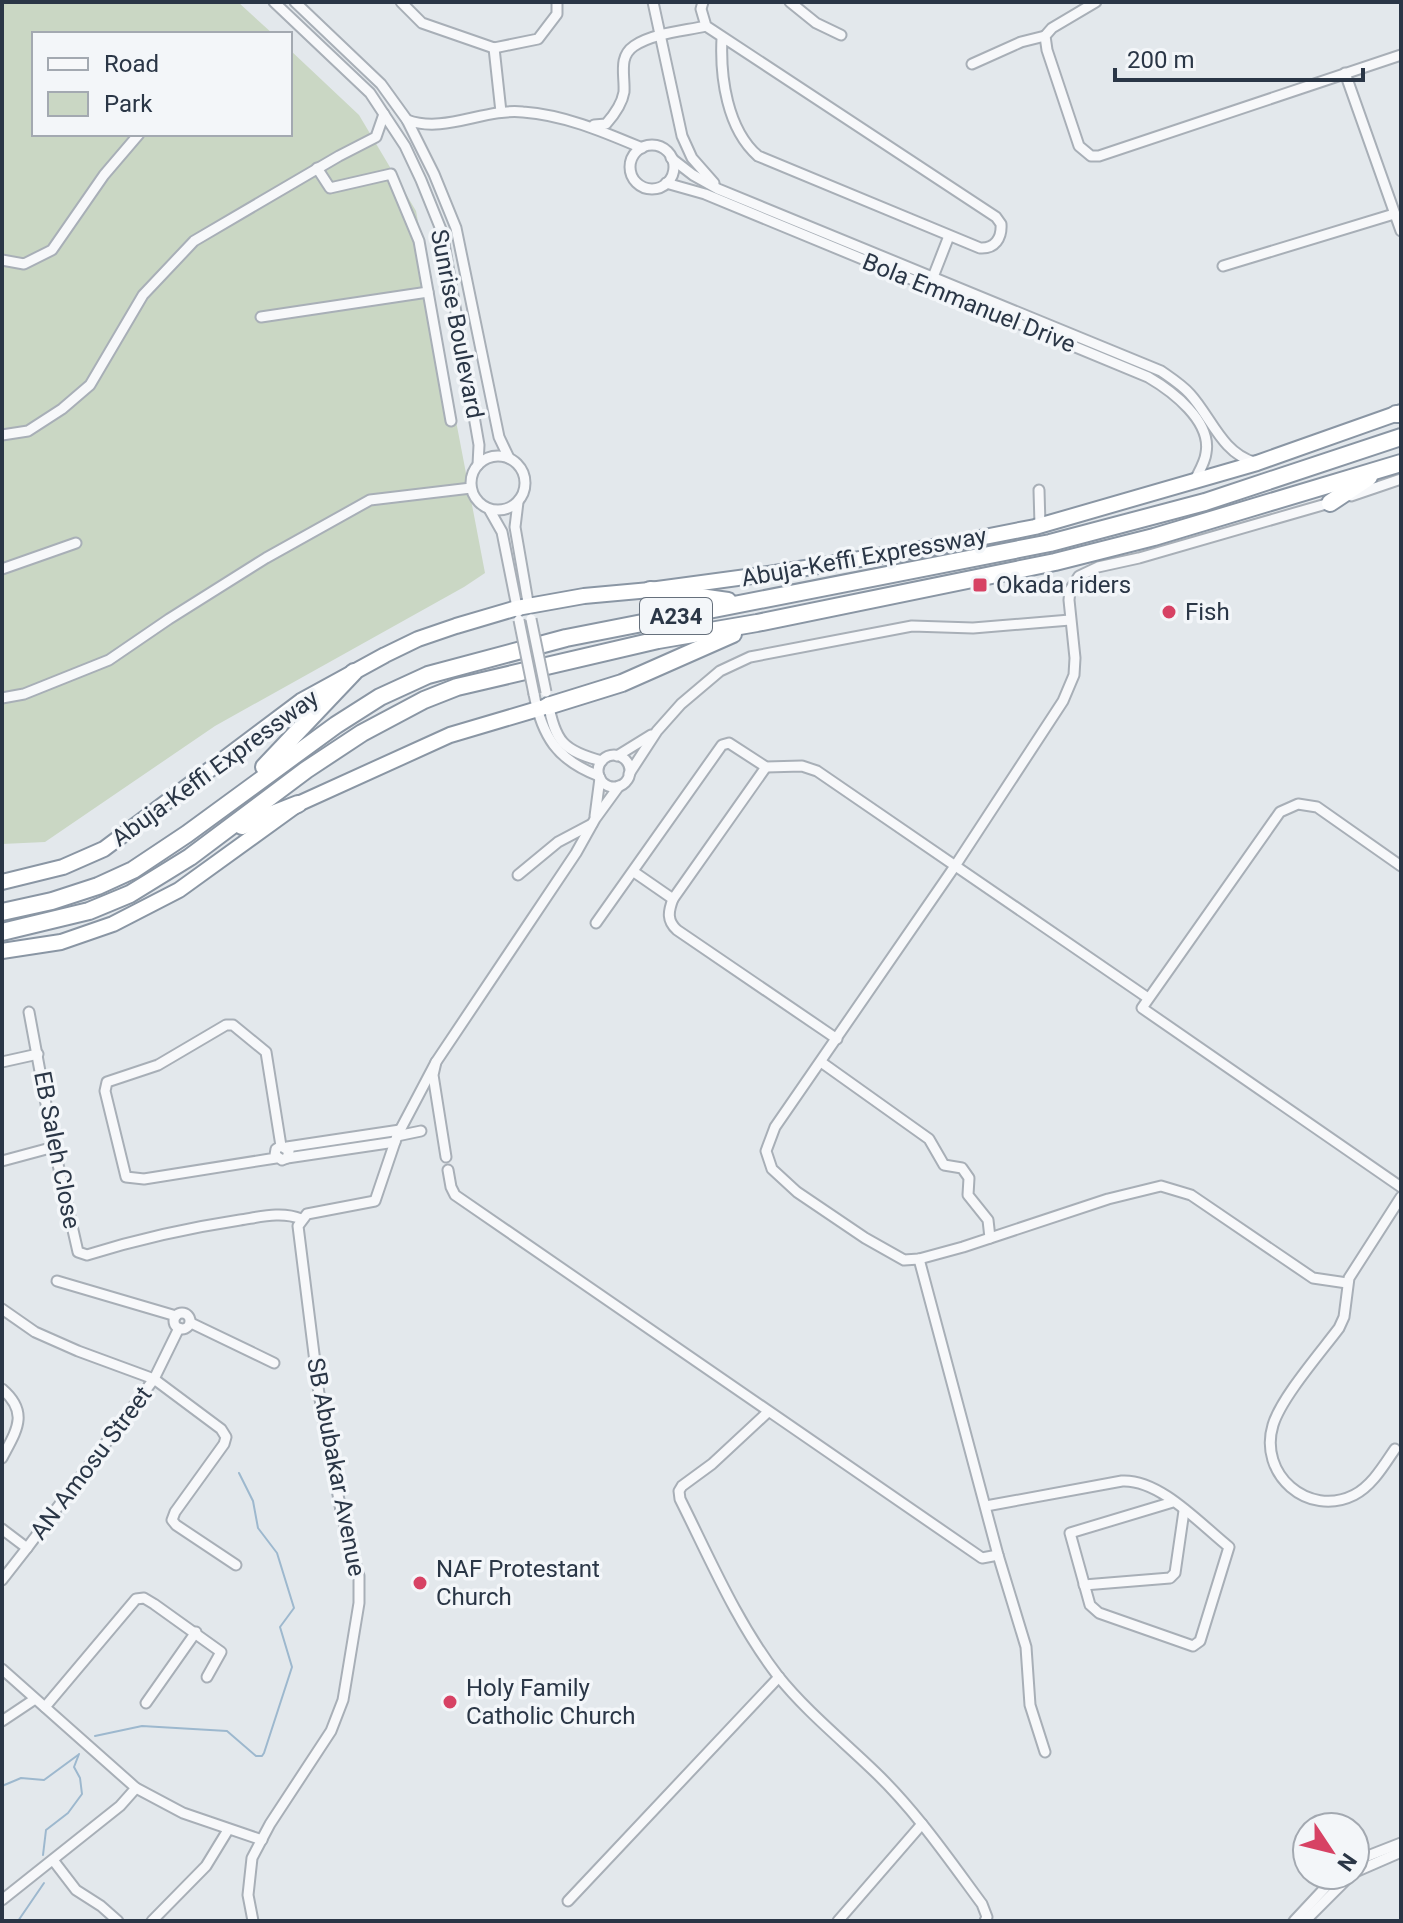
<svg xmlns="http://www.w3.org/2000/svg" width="1403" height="1923" font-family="Roboto,sans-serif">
<rect width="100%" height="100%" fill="#e3e8ec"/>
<polygon fill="#cad7c4" points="2,2 238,2 273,34 34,34 34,134 290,134 290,50 359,115 416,211 485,573 464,587 215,726 45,842 2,844"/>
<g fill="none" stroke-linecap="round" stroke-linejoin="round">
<g stroke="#9db8ce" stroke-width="2">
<polyline points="95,1736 142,1726 227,1731 256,1756 262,1756 264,1753 292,1667 280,1627 294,1608 277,1553 258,1528 253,1501 239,1473"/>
<polyline points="2,1786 21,1778 44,1780 78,1755"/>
<polyline points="43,1855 46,1830 68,1813 82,1794 80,1778 74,1767 79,1754"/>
<polyline points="18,1921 44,1883"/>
</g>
<defs>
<g id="minor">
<polyline points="274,2 370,93 405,146 421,180 442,232 479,445 478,465"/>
<polyline points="295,2 381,84 407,120 434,174 456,228 499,437 509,458"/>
<polyline points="401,2 422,23 494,48 538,39 557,14 557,2"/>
<polyline points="653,2 682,136 692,158 714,183"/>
<path d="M703,2L701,9L706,26L996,217L1001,224C1002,238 995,249 980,248L758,156C727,129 720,77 722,38"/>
<polyline points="790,2 816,23 841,35"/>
<polyline points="1096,2 1052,28 1045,36 1047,50 1079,146 1091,156 1099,156 1401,55"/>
<polyline points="494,48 501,112"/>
<polyline points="972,64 1021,42 1045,36"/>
<polyline points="1345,73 1401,231"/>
<path d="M407,120C445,134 484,108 523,112C565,115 604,132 642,148"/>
<path d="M594,125L606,124C614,115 622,104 624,92C625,75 618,57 634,46C653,33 684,31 706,26"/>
<circle cx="652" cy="167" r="22"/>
<path d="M671,158L693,175L718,189L1161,371C1171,378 1182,385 1190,394C1211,417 1222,453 1254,462"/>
<polyline points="317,168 330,188 391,174 419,241 451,421"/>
<path d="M666,183L705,194L1148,377C1172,391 1212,421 1206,453C1205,463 1198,473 1194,482"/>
<polyline points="2,260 24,264 52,250 104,175 139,134"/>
<polyline points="1223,266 1394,214"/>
<polyline points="933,277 949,236"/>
<polyline points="261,317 428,292"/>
<polyline points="2,435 28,431 62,409 90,385 143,295 194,241 339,156 376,137 384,114"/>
<circle cx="498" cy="483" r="27"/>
<polyline points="1039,490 1040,525"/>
<polyline points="1351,496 1401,479"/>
<polyline points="518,502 515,527 529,608"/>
<polyline points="1333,502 1139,558 1098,567 1079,576 1070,590 1069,600 1075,658 1074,675 1063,701 955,866 775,1127 766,1151 772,1169 797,1192 865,1238 904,1260 919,1259 963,1247 1108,1199 1161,1186 1191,1195 1313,1278 1347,1283"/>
<polyline points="489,509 502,532 518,612"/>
<polyline points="2,569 76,543"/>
<path d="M534,694C542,736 557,760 599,776"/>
<polyline points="2,698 24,694 109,660 169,619 266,558 370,500 471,488"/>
<path d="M548,702C555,741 563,751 602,761"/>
<circle cx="614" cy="771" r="16"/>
<polyline points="617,756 651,735"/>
<path d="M766,767L673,899C668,912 667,921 677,930L837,1039"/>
<polyline points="629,774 657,731 681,704 720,671 750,657 912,626 973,628 1070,620"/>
<polyline points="595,816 600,778"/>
<polyline points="1401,866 1317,807 1298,804 1280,812 1142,1008 1401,1187"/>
<polyline points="634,872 673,899"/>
<polyline points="518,875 558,842 592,824"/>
<polyline points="596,923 722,745 729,743 766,767 802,766 817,771 1148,998"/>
<path d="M29,1012L54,1147L78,1252L87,1255C138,1239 187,1228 240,1220C260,1217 282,1211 301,1219"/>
<polyline points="2,1062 38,1054"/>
<polyline points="821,1062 929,1139 944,1165 962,1168 969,1178 968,1195 988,1220 990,1238"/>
<polyline points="397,1136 421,1131"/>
<polyline points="287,1147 400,1130"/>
<polyline points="446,1157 433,1075 436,1062 576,853 595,819 619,786"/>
<polyline points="276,1158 144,1179 126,1177 105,1091 107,1082 158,1065 226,1025 233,1025 266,1052 281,1146 276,1149 275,1155 282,1160 287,1158 289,1151 281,1146"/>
<polyline points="287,1158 395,1142"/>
<polyline points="2,1161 54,1147"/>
<polyline points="448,1170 451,1187 455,1195 982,1558 998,1555"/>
<polyline points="919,1259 998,1555 1026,1647 1030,1705 1045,1752"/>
<polyline points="57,1281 176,1316"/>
<polyline points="2,1309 35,1332 78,1351 154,1379 221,1429 226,1437 224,1444 175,1512 172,1520 176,1525 236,1565"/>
<circle cx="182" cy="1321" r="8"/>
<polyline points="191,1323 274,1363"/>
<path d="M2,1389C30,1413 16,1431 2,1458"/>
<path d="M768,1412L712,1464L682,1486L679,1491L680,1499C710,1559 737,1623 778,1676C806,1711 842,1740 874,1771C915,1810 948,1858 982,1904L987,1917L985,1921"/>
<path d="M1395,1449C1384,1465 1372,1486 1354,1495C1308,1518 1258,1474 1273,1425C1281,1398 1321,1352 1339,1328L1344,1317L1349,1278L1401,1197"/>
<path d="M986,1506L1122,1481C1160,1479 1200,1524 1229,1547L1200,1641L1193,1646L1099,1613L1090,1605L1070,1533L1173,1502"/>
<polyline points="2,1529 27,1548 2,1580"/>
<polyline points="27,1548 154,1379 179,1328"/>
<polyline points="1084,1585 1170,1578 1175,1573 1184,1511"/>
<polyline points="2,1669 136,1788 183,1813 262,1840"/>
<polyline points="146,1703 196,1632"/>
<polyline points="45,1707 136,1599 144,1598 154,1604 221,1652 207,1677"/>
<polyline points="2,1721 35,1699"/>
<polyline points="53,1860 76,1890 101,1906 118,1921"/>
<polyline points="1355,1861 1401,1843"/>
<polyline points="1355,1872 1401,1852"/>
<polyline points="2,1900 120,1806 136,1788"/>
<polyline points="568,1901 779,1677"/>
<polyline points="152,1921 206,1866 228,1830"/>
<polyline points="253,1921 248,1895 252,1858 270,1824 331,1731 343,1700 359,1603 359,1576 342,1516 319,1394 298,1226 307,1214 375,1201 397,1136 436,1062"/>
<polyline points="838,1921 922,1824"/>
<polyline points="1294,1921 1337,1875"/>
<polyline points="1305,1921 1351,1875"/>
</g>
<g id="trunk">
<polyline points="2,882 63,867 104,849 301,701 385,655 418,639 456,626 517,608 584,596 650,590 775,573 939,546 1035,527 1257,463 1401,412"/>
<polyline points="2,951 61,942 113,924 179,890 298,804 450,735 548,706"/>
</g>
<g id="motorway">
<polyline points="1396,414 1401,414"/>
<polyline points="1330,503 1369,477"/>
<polyline points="650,590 728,601"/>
<polyline points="548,706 622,683 733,634"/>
<polyline points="264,767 354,672"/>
<polyline points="242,826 298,804"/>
<polyline points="2,912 52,901 98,886 133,870 187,834 336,725 380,697 428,675 566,638 1050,543 1205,502 1401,437"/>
<polyline points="2,932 89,911 130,894 190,857 306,770 362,733 424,700 457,687 658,640 757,623 1055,562 1154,537 1401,463"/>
</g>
</defs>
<use href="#minor" stroke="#a8afb7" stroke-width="13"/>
<use href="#trunk" stroke="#8a96a4" stroke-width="18"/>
<use href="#motorway" stroke="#8a96a4" stroke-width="20"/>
<use href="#minor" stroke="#f7f8fa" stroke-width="9"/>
<use href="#trunk" stroke="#fff" stroke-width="14"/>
<use href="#motorway" stroke="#fff" stroke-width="16"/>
<defs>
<g id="minor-bridge">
<polyline points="531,619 546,692"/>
<polyline points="519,620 534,694"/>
</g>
</defs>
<use href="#minor-bridge" stroke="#a8afb7" stroke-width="13" stroke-linecap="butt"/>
<use href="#minor-bridge" stroke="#f7f8fa" stroke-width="9"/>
</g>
<g fill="#d74264" stroke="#f3f6f9" stroke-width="3">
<rect x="972" y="577" width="16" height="16" rx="4"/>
<circle cx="1169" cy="612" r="8"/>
<circle cx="420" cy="1583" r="8"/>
<circle cx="450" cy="1702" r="8"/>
</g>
<g text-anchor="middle" stroke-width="7" stroke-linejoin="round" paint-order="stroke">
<rect fill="#f3f6f9" stroke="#66707c" stroke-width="2" x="640" y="598" width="72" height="36" rx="6"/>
<g font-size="22" font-weight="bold" fill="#2a3646">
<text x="676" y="624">A234</text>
</g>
<g font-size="24" fill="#2a3646" stroke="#f3f6f9">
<text transform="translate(969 303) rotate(22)" y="8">Bola Emmanuel Drive</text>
<text transform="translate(457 324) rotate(79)" y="8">Sunrise Boulevard</text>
<text transform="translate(864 557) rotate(-10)" y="8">Abuja-Keffi Expressway</text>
<text transform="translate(215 768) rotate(-36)" y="8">Abuja-Keffi Expressway</text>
<text transform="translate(57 1150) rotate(79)" y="8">EB Saleh Close</text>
<text transform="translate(91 1463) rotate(-53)" y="8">AN Amosu Street</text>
<text transform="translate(336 1467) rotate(79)" y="8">SB Abubakar Avenue</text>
</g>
<g font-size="24" fill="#2a3646" stroke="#f3f6f9" text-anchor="start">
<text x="996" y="593">Okada riders</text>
<text x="1185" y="620">Fish</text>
<text x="436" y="1577">NAF Protestant<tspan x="436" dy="28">Church</tspan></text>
<text x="466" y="1696">Holy Family<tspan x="466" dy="28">Catholic Church</tspan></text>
</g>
</g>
<rect width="1403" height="1923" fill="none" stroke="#2a3646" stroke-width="8"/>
<rect x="32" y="32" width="260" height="104" fill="#f3f6f9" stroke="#a3a9b1" stroke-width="2"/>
<rect x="48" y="58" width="40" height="12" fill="#f7f8fa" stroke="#a3a9b1" stroke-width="2"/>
<text x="104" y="72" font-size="24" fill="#2a3646">Road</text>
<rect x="48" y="92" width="40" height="24" fill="#cad7c4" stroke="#a3a9b1" stroke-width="2"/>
<text x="104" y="112" font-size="24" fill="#2a3646">Park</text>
<g transform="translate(1331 1851) rotate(125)"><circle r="38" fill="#f3f6f9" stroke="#a3a9b1" stroke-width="2"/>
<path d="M0-6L14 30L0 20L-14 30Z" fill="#d74264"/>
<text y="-12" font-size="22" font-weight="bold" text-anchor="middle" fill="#2a3646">N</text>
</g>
<path d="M1115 68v12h248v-12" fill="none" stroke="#2a3646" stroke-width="4"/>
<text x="1127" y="68" font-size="24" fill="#2a3646" stroke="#f3f6f9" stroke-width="6" paint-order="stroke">200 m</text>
</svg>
